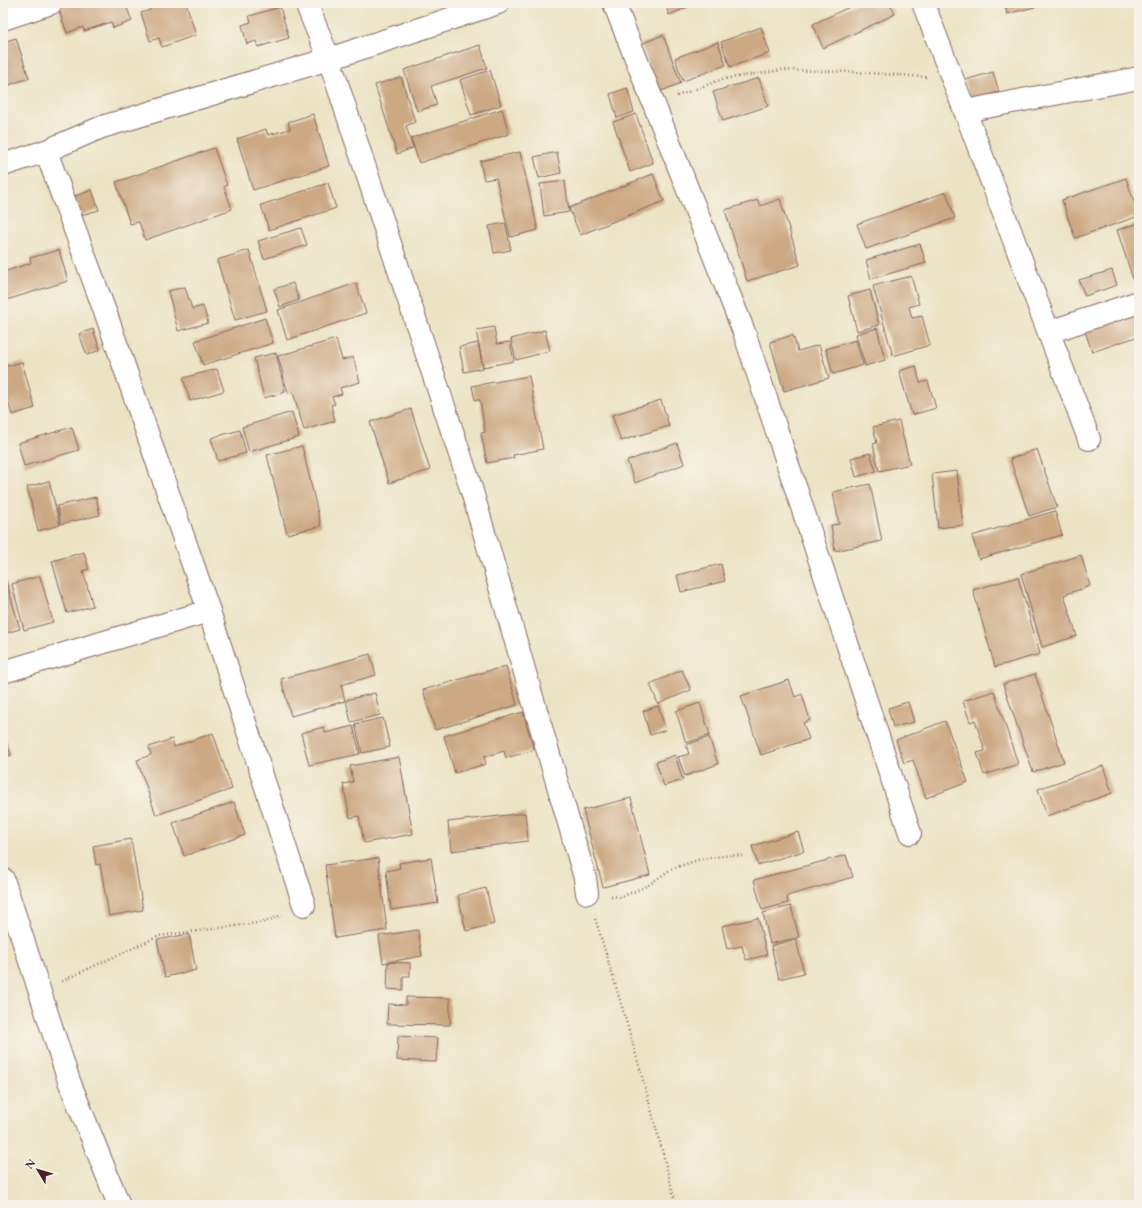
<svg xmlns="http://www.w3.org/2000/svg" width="1142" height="1208" font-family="'EB Garamond',serif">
<rect width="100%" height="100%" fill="#f7f3e8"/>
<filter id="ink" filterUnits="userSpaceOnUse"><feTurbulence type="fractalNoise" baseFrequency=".025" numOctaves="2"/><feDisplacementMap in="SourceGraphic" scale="8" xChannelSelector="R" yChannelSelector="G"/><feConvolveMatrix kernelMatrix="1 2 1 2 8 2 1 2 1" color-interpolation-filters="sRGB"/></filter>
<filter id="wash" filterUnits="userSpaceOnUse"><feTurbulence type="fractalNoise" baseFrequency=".012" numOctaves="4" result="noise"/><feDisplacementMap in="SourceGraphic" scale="16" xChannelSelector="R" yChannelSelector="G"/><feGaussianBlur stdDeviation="0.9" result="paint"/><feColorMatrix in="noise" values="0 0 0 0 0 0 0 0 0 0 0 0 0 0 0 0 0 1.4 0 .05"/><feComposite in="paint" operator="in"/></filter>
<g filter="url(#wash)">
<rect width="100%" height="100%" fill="#ece3c4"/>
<g id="blocks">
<g fill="#cca883">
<polygon points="63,3 125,3 132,21 113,28 111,22 84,31 83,27 67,33 57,5"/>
<polygon points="148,3 186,3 196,35 162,47 159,38 150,41 141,13 150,10"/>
<polygon points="665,3 698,3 669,15"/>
<polygon points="858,3 889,3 895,14 823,48 813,24"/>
<polygon points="1005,3 1046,3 1046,4 1007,14"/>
<polygon points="280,7 289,38 258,47 256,41 247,44 242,25 251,22 249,16"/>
<polygon points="761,27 770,53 730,67 721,42"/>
<polygon points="663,35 681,83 659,92 641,44"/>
<polygon points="16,38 29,78 3,87 3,42"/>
<polygon points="718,42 726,65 683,81 675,58"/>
<polygon points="480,45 487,68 431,86 437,105 417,111 404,70"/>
<polygon points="490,70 501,105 471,115 460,80"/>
<polygon points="993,72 999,92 970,100 965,80"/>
<polygon points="401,77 415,122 406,126 413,148 397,154 375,85"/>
<polygon points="759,78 768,106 723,121 713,92"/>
<polygon points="627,88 634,112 617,118 610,94"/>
<polygon points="502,109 509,134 419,163 411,138"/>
<polygon points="313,114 329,166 253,190 237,139 266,129 268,135 290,129 288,122"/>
<polygon points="636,114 653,163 630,172 613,122"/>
<polygon points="214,148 227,185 224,187 232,209 145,240 139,222 130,224 116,182"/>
<polygon points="520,152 538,230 510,237 496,178 484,180 480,161"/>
<polygon points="557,152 561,173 539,178 534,157"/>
<polygon points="653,174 664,201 580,235 569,208"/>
<polygon points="1126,178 1139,216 1075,238 1062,200"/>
<polygon points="565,181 569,212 544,216 540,184"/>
<polygon points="328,183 336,208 269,230 261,205"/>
<polygon points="92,190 99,210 81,215 75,196"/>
<polygon points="946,192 955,218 866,249 857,224"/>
<polygon points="780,199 800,265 747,281 725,210 758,200 760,206"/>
<polygon points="505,223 511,250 494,253 489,226"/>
<polygon points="1139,223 1139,277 1133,279 1117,230"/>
<polygon points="301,228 307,245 264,259 258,241"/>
<polygon points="920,244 926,263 871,279 866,260"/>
<polygon points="59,250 68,281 3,301 3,272 31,263 30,258"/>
<polygon points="249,250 267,311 235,320 217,260"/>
<polygon points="1112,270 1117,285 1085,296 1079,280"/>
<polygon points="911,276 919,304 909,307 912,318 922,316 930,345 893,356 873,286"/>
<polygon points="293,283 299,300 280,307 274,289"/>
<polygon points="356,283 366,313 287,340 278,310"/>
<polygon points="185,287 192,309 203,306 208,323 178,331 168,291"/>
<polygon points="870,290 879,325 857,331 848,296"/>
<polygon points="1139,309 1139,336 1092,352 1084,328"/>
<polygon points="265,318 273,343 203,365 195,341"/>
<polygon points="494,327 497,344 510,342 514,361 483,367 476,330"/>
<polygon points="877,328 885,360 865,366 856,334"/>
<polygon points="93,329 100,350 87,355 79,334"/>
<polygon points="545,330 550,351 516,360 511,339"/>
<polygon points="793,335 798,351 819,345 829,378 784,391 770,342"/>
<polygon points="336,339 342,360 353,357 360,382 340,388 342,394 332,397 335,404 331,405 335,421 304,430 293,392 288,393 278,356"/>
<polygon points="856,340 863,365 833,374 826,349"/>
<polygon points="478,343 483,368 464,372 459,347"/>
<polygon points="276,353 285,392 264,398 254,358"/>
<polygon points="22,362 35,408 12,415 3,385 3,367"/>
<polygon points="916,366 920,383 928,381 936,408 912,415 899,371"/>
<polygon points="217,369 224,391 190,401 183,378"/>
<polygon points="529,376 543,449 513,455 514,458 487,463 481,433 485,432 480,400 475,400 472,386"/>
<polygon points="661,400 669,426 621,441 612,415"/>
<polygon points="411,409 430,470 389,483 370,422"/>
<polygon points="292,412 299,437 249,452 242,427"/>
<polygon points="899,421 910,464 879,471 873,444 877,443 873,427"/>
<polygon points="72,427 79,450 24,466 18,443"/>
<polygon points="240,430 246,453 218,461 211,438"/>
<polygon points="677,443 684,464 635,483 627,461"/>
<polygon points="302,446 321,526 287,534 267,455"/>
<polygon points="1037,449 1057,507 1029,516 1010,459"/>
<polygon points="870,453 876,471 856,477 851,458"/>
<polygon points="957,471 963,525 938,528 932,474"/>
<polygon points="49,481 60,525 38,531 27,487"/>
<polygon points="870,484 882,541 835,551 831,525 839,524 833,492"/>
<polygon points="96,497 100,515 61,524 57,506"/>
<polygon points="1055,511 1062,535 979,559 972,536"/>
<polygon points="84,552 89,569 83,571 93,606 67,613 52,561"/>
<polygon points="1081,555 1090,586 1064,595 1077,636 1042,647 1021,574"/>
<polygon points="721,564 725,581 681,592 677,575"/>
<polygon points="3,571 20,629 3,634"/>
<polygon points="40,576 53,622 24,630 12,584"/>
<polygon points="1018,577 1040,654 995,667 973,590"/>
<polygon points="370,654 376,675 341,685 345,701 291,716 281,679"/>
<polygon points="506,666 517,705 435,730 423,690"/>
<polygon points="682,670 691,690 658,704 650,684"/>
<polygon points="1035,674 1064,762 1033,772 1003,684"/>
<polygon points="789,680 795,697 802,694 810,720 803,723 809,739 761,755 741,696"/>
<polygon points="994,691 1018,764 984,775 977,753 985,751 975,720 970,722 963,701"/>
<polygon points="375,693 380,715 351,722 346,700"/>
<polygon points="908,702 914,722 893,727 888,708"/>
<polygon points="700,703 710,735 686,743 676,711"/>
<polygon points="658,706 666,730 650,735 643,711"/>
<polygon points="523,712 534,750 506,758 504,751 484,757 486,764 455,773 444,736"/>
<polygon points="383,718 390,747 362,753 355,724"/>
<polygon points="945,721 968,782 926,798 913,760 904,763 896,740"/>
<polygon points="353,726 360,754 309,765 301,733 324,727 325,733"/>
<polygon points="3,732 11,755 3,758"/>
<polygon points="213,733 232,789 156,815 137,760 151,755 149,747 172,739 174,747"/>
<polygon points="709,737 718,764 685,776 678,757 689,754 686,745"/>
<polygon points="675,755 683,780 664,786 656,762"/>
<polygon points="399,757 413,834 364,843 359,816 350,818 343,784 353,782 350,766"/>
<polygon points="1103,766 1112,793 1047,816 1038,789"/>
<polygon points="631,798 650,875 603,887 583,810"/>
<polygon points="234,802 245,835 184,856 173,823"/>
<polygon points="525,813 528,841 451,851 448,822"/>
<polygon points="798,832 804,851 758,865 752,846"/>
<polygon points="131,839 143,910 109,916 100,864 96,865 93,846"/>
<polygon points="846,855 853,877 787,896 788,903 762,910 754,880"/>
<polygon points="378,858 387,930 335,938 325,865"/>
<polygon points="431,858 438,903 391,910 386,871 400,868 399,863"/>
<polygon points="486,888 494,924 466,931 458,895"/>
<polygon points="791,906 799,937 770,944 763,913"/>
<polygon points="758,918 767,955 746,960 742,946 727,949 722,926"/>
<polygon points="418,930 422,956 383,963 379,936"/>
<polygon points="189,934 196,970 165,977 157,940"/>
<polygon points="796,939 804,973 779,979 771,946"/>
<polygon points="388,962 410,963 410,976 403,976 403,990 387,989"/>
<polygon points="406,997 450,998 450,1025 387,1024 388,1004 406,1005"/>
<polygon points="398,1036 438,1038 436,1062 397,1060"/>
</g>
</g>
</g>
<g filter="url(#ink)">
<use href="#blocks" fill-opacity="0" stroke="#836461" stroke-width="1"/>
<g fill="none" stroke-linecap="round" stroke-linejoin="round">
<defs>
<g id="minor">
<polyline points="306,3 329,59 471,488 585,878 587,893"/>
<polyline points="614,3 744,332 910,833"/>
<polyline points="923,3 965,111 1089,439"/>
<polyline points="3,19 51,3"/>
<polyline points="965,111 1139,78"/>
<polyline points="46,151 107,317 209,611 304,905"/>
<polyline points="3,165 46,151 102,127 329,59 498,3"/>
<polyline points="1049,332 1139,302"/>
<polyline points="3,672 209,611"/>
<polyline points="3,879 69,1081 119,1205"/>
</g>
</defs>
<use href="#minor" stroke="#836461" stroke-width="24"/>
<g stroke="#836461" stroke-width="2.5" stroke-dasharray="1 3" stroke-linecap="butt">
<polyline points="677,96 723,79 782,70 854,72 926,77"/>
<polyline points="611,896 621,897 647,886 671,869 701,859 731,855 744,856"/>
<path d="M594,915C624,1011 652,1108 676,1205"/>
<polyline points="62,981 159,936 265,922 282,915"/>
</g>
<use href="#minor" stroke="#fff" stroke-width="22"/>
</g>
</g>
<rect width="1142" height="1208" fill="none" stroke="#f7f3e8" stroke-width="16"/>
<g transform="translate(38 1170) rotate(308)" stroke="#f7f3e8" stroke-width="3" paint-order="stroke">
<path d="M0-3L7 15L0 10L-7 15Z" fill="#4a1f2b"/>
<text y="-6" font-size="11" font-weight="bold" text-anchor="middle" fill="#4a1f2b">N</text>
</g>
</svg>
